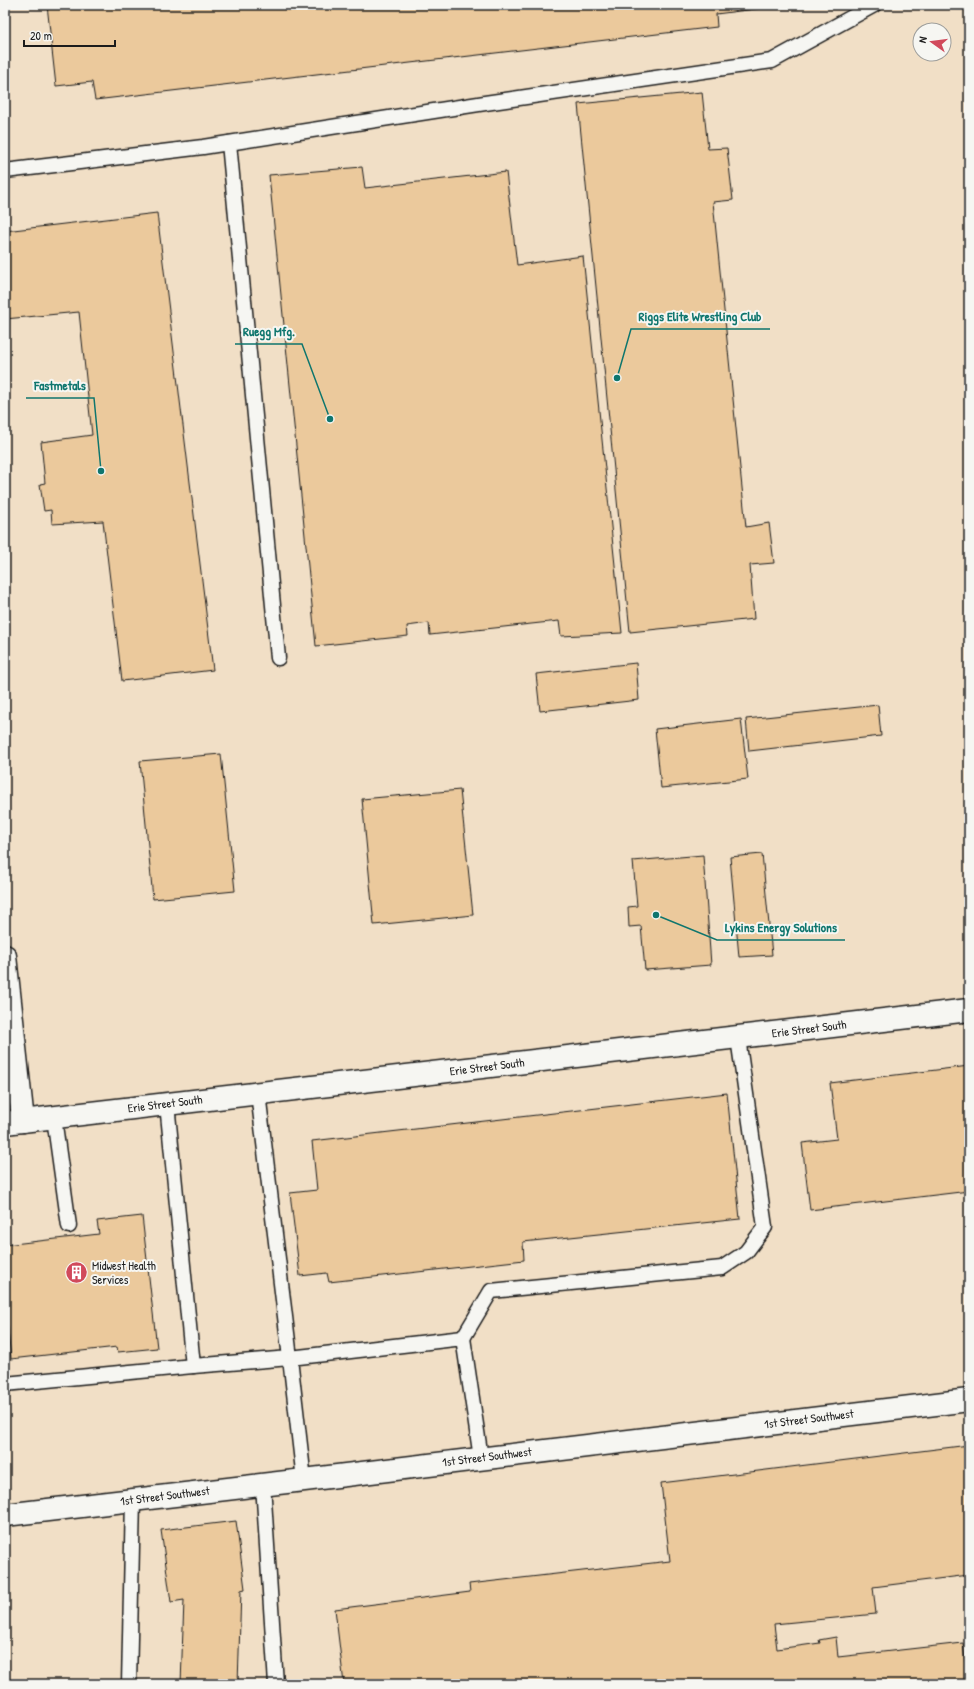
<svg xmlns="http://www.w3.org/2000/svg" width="974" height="1689" font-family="'Patrick Hand',sans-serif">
<rect width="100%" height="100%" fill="#f3e8d8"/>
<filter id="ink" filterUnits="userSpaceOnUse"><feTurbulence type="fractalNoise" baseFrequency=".025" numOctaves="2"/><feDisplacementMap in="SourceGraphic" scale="8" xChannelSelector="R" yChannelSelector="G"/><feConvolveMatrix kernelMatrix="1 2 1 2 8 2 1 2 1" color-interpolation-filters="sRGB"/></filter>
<g filter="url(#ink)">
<path fill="#f1dfc6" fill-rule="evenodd" d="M5,5H969V1684H5ZM920,30H944V54H920Z"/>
<g fill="#ebc99c" stroke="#1c1c1c">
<polygon points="47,5 787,5 716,14 717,27 95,100 92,82 56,86"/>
<polygon points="702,92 708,149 727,148 733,200 713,202 746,527 769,523 774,563 750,565 754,619 630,632 578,104"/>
<polygon points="362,167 365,188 506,172 517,265 583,256 622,633 561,636 559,621 430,635 429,623 407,626 408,636 316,646 269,175"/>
<polygon points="157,213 213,670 122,681 103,521 52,524 51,510 44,511 40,484 45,483 41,442 92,435 79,312 5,319 5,231"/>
<polygon points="636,663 639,700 540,711 536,674"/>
<polygon points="878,705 881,736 749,751 746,719"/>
<polygon points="741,719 748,779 661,788 655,729"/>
<polygon points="221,754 235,891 153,899 140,761"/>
<polygon points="460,790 473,915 374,925 362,799"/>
<polygon points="762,854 772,955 739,957 730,857"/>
<polygon points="703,855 711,965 645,970 641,926 629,927 628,907 637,906 633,861"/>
<polygon points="969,1066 969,1191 810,1210 802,1143 837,1139 830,1083"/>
<polygon points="727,1093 740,1219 523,1242 524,1260 329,1282 327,1273 300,1276 290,1193 317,1190 312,1141"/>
<polygon points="142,1216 157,1348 118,1352 117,1347 11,1359 5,1301 5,1245 99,1234 97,1221"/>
<polygon points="969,1445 969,1575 873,1587 876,1614 774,1624 777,1649 820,1643 819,1640 836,1637 838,1657 963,1643 968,1684 344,1684 335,1609 470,1592 469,1584 670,1561 661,1483"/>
<polygon points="236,1521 245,1589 241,1590 238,1684 181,1684 184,1600 171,1602 161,1530"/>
<polygon points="5,1575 7,1575 5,1679"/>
</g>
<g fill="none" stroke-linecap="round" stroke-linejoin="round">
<defs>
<g id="lane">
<polyline points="229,143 278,658"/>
<polyline points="5,171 203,147 485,103 772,61 874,5"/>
<polyline points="167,1104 193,1366 290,1358 258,1093"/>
<polyline points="54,1118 69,1226"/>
<polyline points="463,1338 491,1291 722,1268 746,1252 765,1227 738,1038"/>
<polyline points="5,1384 193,1366"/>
<polyline points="304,1480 290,1358 463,1338 481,1458"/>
<polyline points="263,1484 276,1684"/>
<polyline points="129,1684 133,1499"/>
</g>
<g id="street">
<polyline points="5,956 23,1121"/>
<polyline points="5,1515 304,1480 969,1400"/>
</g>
<polyline id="secondary" points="5,1123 969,1010"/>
</defs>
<use href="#lane" stroke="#1c1c1c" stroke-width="17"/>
<use href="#street" stroke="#1c1c1c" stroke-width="25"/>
<use href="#secondary" stroke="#1c1c1c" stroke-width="25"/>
<use href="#lane" stroke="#f6f6f2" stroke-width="14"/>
<use href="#street" stroke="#f6f6f2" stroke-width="22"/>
<use href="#secondary" stroke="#f6f6f2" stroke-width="22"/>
</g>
</g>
<defs>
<symbol id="building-disc" viewBox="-11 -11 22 22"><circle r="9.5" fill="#d1495b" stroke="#f6f6f2"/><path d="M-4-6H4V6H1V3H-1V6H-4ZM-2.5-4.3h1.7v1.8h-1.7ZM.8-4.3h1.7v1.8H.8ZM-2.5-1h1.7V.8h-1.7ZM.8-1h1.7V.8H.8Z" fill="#fff"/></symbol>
</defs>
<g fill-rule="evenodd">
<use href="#building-disc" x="64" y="1260" width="25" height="25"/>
</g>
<g text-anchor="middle" stroke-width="4" stroke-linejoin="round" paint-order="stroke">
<g font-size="12" fill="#1c1c1c" stroke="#f6f6f2">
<text transform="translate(809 1029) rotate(-7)" y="4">Erie Street South</text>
<text transform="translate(487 1067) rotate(-7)" y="4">Erie Street South</text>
<text transform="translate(165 1104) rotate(-7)" y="4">Erie Street South</text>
<text transform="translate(809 1419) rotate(-7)" y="4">1st Street Southwest</text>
<text transform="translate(487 1457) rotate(-7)" y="4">1st Street Southwest</text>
<text transform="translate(165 1496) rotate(-7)" y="4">1st Street Southwest</text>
</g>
<g font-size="12" fill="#1c1c1c" stroke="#f6f6f2" text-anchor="start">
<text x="92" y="1270">Midwest Health<tspan x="92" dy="14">Services</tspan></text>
</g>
</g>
<path fill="none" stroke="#0f766e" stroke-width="1.5" d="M617 378L631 329H770M330 419L302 344H235M101 471L94 398H26M656 915L717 940H845"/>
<g fill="#0f766e" stroke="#f6f6f2" stroke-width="1.5">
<circle cx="617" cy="378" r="4"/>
<circle cx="330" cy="419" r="4"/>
<circle cx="101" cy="471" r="4"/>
<circle cx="656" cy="915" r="4"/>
</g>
<g font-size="13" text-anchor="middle" font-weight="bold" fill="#0f766e" stroke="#f6f6f2" stroke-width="4" stroke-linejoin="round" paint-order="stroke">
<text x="700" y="321">Riggs Elite Wrestling Club</text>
<text x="269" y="336">Ruegg Mfg.</text>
<text x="60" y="390">Fastmetals</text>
<text x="781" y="932">Lykins Energy Solutions</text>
</g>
<rect width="974" height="1689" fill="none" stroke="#f6f6f2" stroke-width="20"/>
<rect x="10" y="10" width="954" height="1669" fill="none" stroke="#1c1c1c" stroke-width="1.5" filter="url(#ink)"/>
<g transform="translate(932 42) rotate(284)"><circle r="19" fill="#f6f6f2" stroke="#9f9f9c"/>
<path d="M0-3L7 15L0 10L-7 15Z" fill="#d1495b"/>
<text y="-6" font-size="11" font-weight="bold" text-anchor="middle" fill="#1c1c1c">N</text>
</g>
<path d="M24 40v6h91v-6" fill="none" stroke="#1c1c1c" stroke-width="2"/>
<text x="30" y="40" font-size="12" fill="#1c1c1c" stroke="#f6f6f2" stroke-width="3" paint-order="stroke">20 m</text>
</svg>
